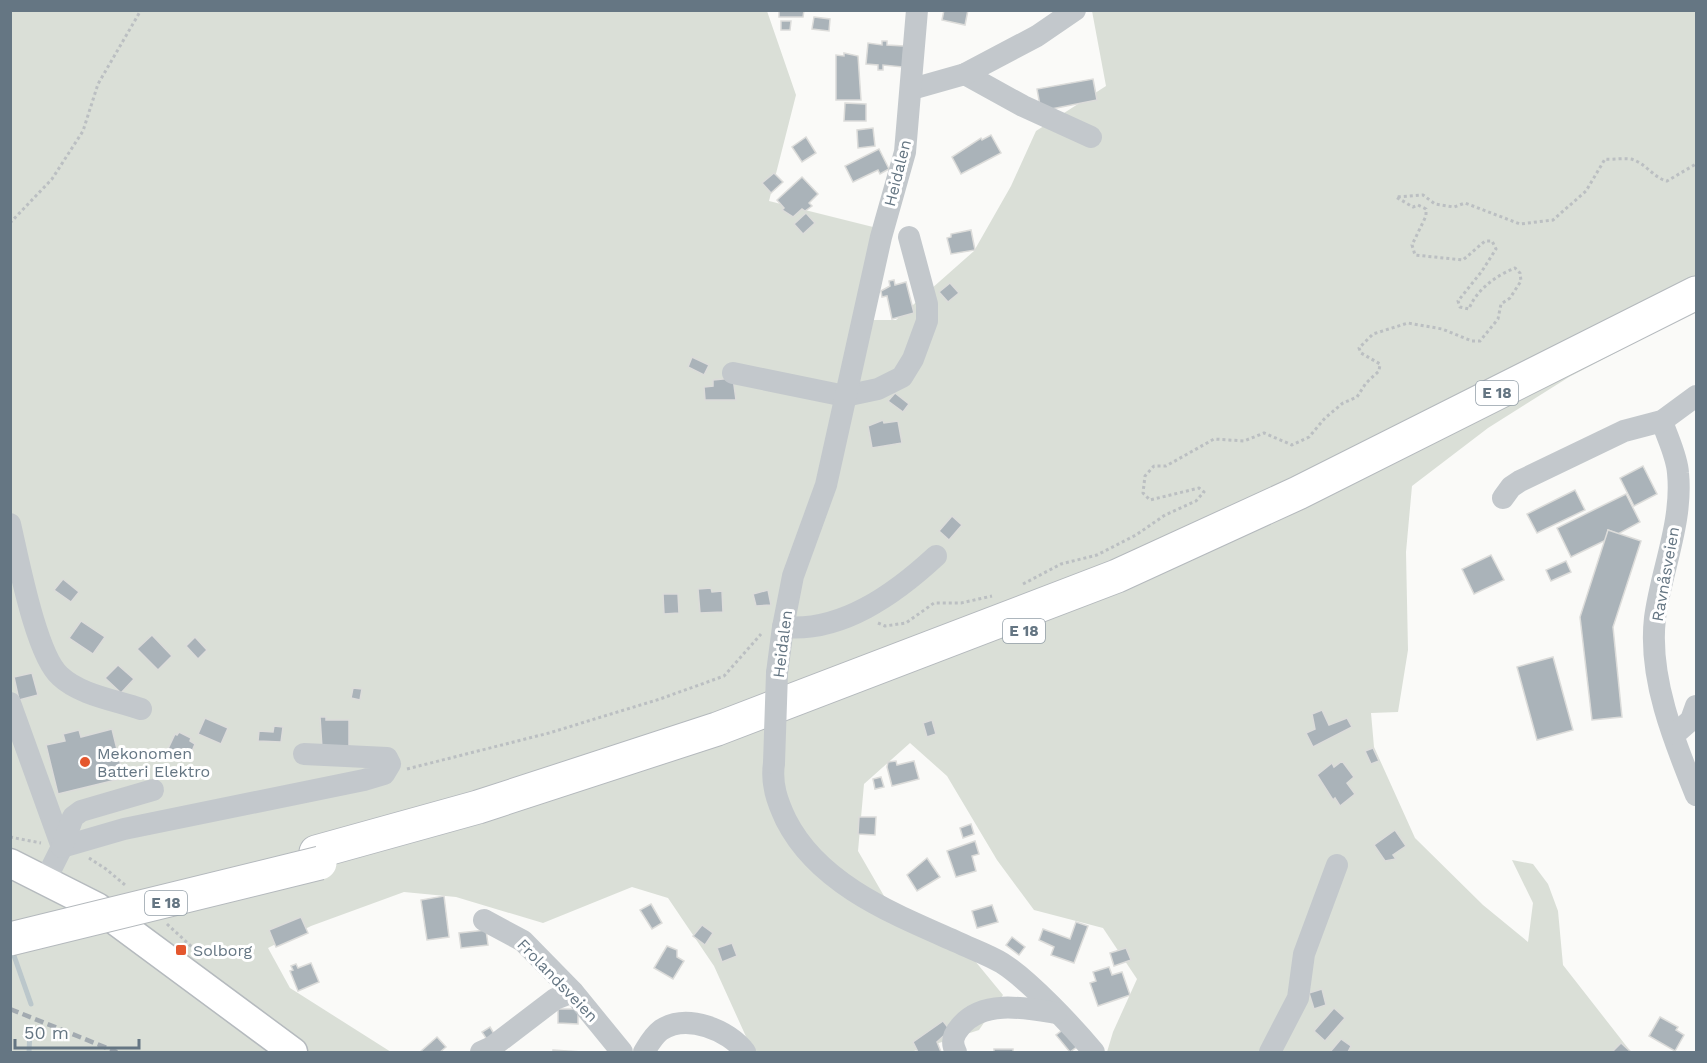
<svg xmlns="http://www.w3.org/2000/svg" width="1707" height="1063" font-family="'Work Sans',sans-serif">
<rect width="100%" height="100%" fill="#fafaf8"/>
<polygon fill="#dadfd7" points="10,11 767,11 796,95 769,201 873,227 866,320 896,320 974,251 1011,186 1036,131 1106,86 1092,11 1696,11 1696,311 1569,377 1488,428 1412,486 1406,552 1408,650 1398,712 1371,713 1374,747 1415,838 1483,905 1528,942 1533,903 1512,860 1533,864 1548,884 1558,911 1563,965 1631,1052 1107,1052 1113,1032 1137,979 1103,928 1034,910 997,860 947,776 910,743 864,784 858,851 884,896 966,950 1003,995 979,1030 911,1052 753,1052 714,966 668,898 632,887 543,923 456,897 404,892 311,926 268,948 290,988 391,1052 11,1052"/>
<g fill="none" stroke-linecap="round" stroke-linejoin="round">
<g stroke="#bbc7cb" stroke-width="5">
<polyline points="12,950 31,1004"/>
<polyline points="29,1052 30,1031"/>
</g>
</g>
<g fill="#aab3b9" stroke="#dcdcda" stroke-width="1.5">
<polygon points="779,10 804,10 803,17 779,17"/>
<polygon points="944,10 968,10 965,25 942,20"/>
<polygon points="814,17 830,19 829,31 812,29"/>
<polygon points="781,21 791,21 790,30 781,30"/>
<polygon points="882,41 887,41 887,45 904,46 903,67 883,65 883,70 878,70 878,65 866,64 868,43 882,45"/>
<polygon points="844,53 858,56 861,100 836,100 836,55 844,56"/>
<polygon points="1093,79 1097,100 1041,111 1037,89"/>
<polygon points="845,103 866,104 866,121 844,121"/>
<polygon points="873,128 875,146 858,148 857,130"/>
<polygon points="991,135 1001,153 961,174 952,157 981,138 982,140"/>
<polygon points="806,137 816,153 802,162 792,147"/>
<polygon points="879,149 889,169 880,174 878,170 853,182 845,166"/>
<polygon points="774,173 783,182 771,193 762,183"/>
<polygon points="802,177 818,194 809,203 812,206 805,211 802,209 793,217 782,210 784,208 777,200"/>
<polygon points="806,213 815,223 803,234 794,224"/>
<polygon points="971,230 975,250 951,254 947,238 951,237 951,234"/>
<polygon points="894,280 895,285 906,282 914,313 892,319 887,296 882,297 881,291 890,286 889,281"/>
<polygon points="950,283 959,293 948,302 939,292"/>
<polygon points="692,357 709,365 704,375 688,367"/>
<polygon points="733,378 736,400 705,400 704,387 713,386 713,380"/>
<polygon points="895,393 909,404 903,412 888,401"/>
<polygon points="883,420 884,423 898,421 902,443 872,448 868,426"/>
<polygon points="1643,466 1657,494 1634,506 1620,478"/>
<polygon points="1575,490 1585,510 1537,533 1527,514"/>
<polygon points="1626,494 1640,522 1618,534 1608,530 1606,540 1571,557 1557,528"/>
<polygon points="952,516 962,525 949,540 939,531"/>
<polygon points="1608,530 1641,541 1613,627 1622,717 1592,720 1580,617"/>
<polygon points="1491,555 1504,580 1474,594 1462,569"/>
<polygon points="1566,561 1571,572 1551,581 1546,570"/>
<polygon points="63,579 79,592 71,602 54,590"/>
<polygon points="711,588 712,592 722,591 723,612 700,613 698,589"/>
<polygon points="768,590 771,605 756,606 753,594"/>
<polygon points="663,594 678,594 679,613 664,614"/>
<polygon points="81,621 105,637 93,654 69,638"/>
<polygon points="152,635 172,656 158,670 137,649"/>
<polygon points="195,637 207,650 198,659 186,646"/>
<polygon points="1553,657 1573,730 1537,740 1517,667"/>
<polygon points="118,665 134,679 121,693 105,678"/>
<polygon points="32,673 38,695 19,700 14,677"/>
<polygon points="353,688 362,689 360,700 351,698"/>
<polygon points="1322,710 1329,725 1347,718 1352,727 1313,747 1306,733 1315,729 1312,714"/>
<polygon points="320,717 326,717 326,720 349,720 349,749 322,748"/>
<polygon points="205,718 228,728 221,744 198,734"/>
<polygon points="932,720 936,734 927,737 923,723"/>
<polygon points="274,726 283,727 281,742 258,741 259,731 273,732"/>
<polygon points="112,729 124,778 58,794 46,745 65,741 63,734 79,730 81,737"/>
<polygon points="179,732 191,738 190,741 195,744 188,761 167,751 175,734 177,735"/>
<polygon points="1373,748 1379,761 1371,764 1365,751"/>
<polygon points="896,761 897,765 914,761 919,779 892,786 887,767 888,762"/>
<polygon points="1342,761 1354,777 1347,783 1355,794 1340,806 1335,798 1333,800 1317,775 1332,763 1334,767"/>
<polygon points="881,777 884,787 875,789 873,779"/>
<polygon points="859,817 876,817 875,835 858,834"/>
<polygon points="971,824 974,834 963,838 960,828"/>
<polygon points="1395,830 1406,846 1393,855 1396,859 1385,861 1374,845"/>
<polygon points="975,841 979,854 972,856 976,871 956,877 947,851"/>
<polygon points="927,858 940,877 917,891 907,875"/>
<polygon points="444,896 449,937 427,940 421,900"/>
<polygon points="651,904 662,923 652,929 640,910"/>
<polygon points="992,905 998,922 977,928 972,911"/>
<polygon points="301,917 308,933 276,947 269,930"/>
<polygon points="1076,922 1088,926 1074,963 1051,955 1054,947 1039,940 1043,929 1070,939"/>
<polygon points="702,925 713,933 705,945 693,936"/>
<polygon points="486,930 488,945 461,948 459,933"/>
<polygon points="1012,937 1025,947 1019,955 1006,945"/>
<polygon points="732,943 737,956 722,962 717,948"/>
<polygon points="667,946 677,950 677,957 684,961 673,979 654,968"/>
<polygon points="1126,948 1131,960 1114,966 1110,953"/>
<polygon points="311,963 319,982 298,991 290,971 293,970 291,966 296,964 298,968"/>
<polygon points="1109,967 1112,975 1122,972 1130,995 1098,1006 1090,983 1096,981 1093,972"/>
<polygon points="1322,989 1326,1005 1314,1009 1309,993"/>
<polygon points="1334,1008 1345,1018 1325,1041 1314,1031"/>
<polygon points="558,1009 578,1009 578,1024 558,1023"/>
<polygon points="1660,1017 1678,1027 1676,1030 1684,1035 1675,1051 1649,1036"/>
<polygon points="943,1021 950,1030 937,1042 941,1052 918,1052 913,1042"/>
<polygon points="490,1027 497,1039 490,1044 482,1032"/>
<polygon points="1064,1029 1078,1046 1070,1052 1056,1035"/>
<polygon points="437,1037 446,1047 440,1052 420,1052"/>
<polygon points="1341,1039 1351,1046 1348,1052 1330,1052"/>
<polygon points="1621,1043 1631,1052 1612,1052"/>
<rect x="994" y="1049" width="19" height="3"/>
<polygon points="553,1050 582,1052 553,1052"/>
</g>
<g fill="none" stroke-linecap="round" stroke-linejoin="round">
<defs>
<polyline id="major" points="10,863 97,907 293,1052"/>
<polyline id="highway" points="316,852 478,807 717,729 1117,576 1298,493 1696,293"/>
</defs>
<use href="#major" stroke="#b5babe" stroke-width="31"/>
<use href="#highway" stroke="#b4b9bd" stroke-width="35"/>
<g stroke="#bbbfc2" stroke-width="3" stroke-dasharray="3 3" stroke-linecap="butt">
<polyline points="10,223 52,179 83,131 98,84 141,10"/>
<path d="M1023,584L1061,564L1097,555L1136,535L1165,515L1196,501L1204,492L1199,488L1150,500L1143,493L1145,476L1154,466H1166L1214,439L1244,441L1264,433L1292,445L1309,437L1325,418L1343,403L1357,397L1366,383L1379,371L1380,364L1361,353L1359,348L1373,334L1408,323L1442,329L1472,341H1480L1498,319L1501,304L1510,298L1521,281L1520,273L1515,268C1497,275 1476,290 1469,309L1460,307L1458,301L1482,271L1496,249L1492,241H1485L1463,260L1415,255L1412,245L1426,216V209L1418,205L1413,207L1396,197L1423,195L1435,204L1454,207L1465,203L1520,224L1553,220L1586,191L1605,159C1613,160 1627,157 1634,160C1647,165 1654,178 1667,181L1696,164"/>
<polyline points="878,623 885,626 906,623 934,603 961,603 992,596"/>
<polyline points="407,769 549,733 660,699 724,676 761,634"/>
<polyline points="10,837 41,843"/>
<polyline points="89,858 106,869 125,885"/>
<polyline points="167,924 193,948"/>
</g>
<g stroke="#c3c8cc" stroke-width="22">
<polyline points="965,74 1023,106 1091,137"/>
<polyline points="912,89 965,74 1037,36 1075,10"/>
<polyline points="733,373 845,396 878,389 902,377 913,359 927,321 927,304 909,237"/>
<path d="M1662,421C1667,437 1677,456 1678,473C1683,522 1661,571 1655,618C1648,677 1674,741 1696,795"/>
<polyline points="1503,498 1511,487 1520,481 1624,431 1662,421 1696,396"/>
<path d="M10,524C18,558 36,655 60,676C80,695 115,700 141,709"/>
<path d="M783,627C841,633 895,594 936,556"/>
<polyline points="777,673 783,627 793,576 826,485 881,237 905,152 917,10"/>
<polyline points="10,703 62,847 46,879"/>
<polyline points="1675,734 1691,720 1696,706"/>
<path d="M774,763C771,784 777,801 786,820C819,885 894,914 957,942C972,949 989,955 1002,963C1030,981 1073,1027 1094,1052"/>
<polyline points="62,847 124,829 364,780 384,774 390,764 387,758 304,754"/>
<polyline points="62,847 73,817 81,811 153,790"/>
<polyline points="484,920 523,941 573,992 622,1052"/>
<polyline points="481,1052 492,1047 555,999 573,992"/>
<path d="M644,1052C649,1044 653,1036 661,1030C687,1013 729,1030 745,1052"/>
<path d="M956,1052C951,1043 953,1035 960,1027C982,999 1026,1008 1056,1013"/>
<polyline points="1270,1052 1298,998 1304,954 1337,865"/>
</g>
<use href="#major" stroke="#fff" stroke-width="28"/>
<use href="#highway" stroke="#fff" stroke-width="33"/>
<polyline stroke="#a2aab0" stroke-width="4.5" stroke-dasharray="9 4.5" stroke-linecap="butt" points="10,1009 117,1052"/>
<defs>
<polyline id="highway-bridge" points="10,939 320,863"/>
</defs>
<use href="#highway-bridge" stroke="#b4b9bd" stroke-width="35" stroke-linecap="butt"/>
<polyline stroke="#c3c8cc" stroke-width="22" points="774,763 777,673"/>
<use href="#highway-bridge" stroke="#fff" stroke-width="33"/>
</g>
<g fill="#e4572e" stroke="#fff" stroke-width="2">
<circle cx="85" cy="762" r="6"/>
<rect x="175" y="944" width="12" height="12" rx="3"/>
</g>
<g text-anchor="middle" stroke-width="6" stroke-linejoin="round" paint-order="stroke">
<g fill="#fff" stroke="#939fa8" stroke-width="1.5">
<rect x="1476" y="381" width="42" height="24" rx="4.5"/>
<rect x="1003" y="619" width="42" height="24" rx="4.5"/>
<rect x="145" y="891" width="42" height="24" rx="4.5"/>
</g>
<g font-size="15" font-weight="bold" fill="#657683">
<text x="1497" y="398">E 18</text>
<text x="1024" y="636">E 18</text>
<text x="166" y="908">E 18</text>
</g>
<g font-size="16" fill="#657683" stroke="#fff">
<text transform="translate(897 173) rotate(-76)" y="6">Heidalen</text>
<text transform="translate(1665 574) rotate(-80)" y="6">Ravnåsveien</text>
<text transform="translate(782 644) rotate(-83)" y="6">Heidalen</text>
<text transform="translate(558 980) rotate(46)" y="6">Frolandsveien</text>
</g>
<g font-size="16" fill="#657683" stroke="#fff" text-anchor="start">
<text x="97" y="759">Mekonomen<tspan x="97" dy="18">Batteri Elektro</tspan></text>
<text x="193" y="956">Solborg</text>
</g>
</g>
<rect width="1707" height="1063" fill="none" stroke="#657683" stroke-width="24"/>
<path d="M15 1039v9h124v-9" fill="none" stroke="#657683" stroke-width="3"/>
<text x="24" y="1039" font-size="18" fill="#657683" stroke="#ffffff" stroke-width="4.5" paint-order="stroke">50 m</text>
</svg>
